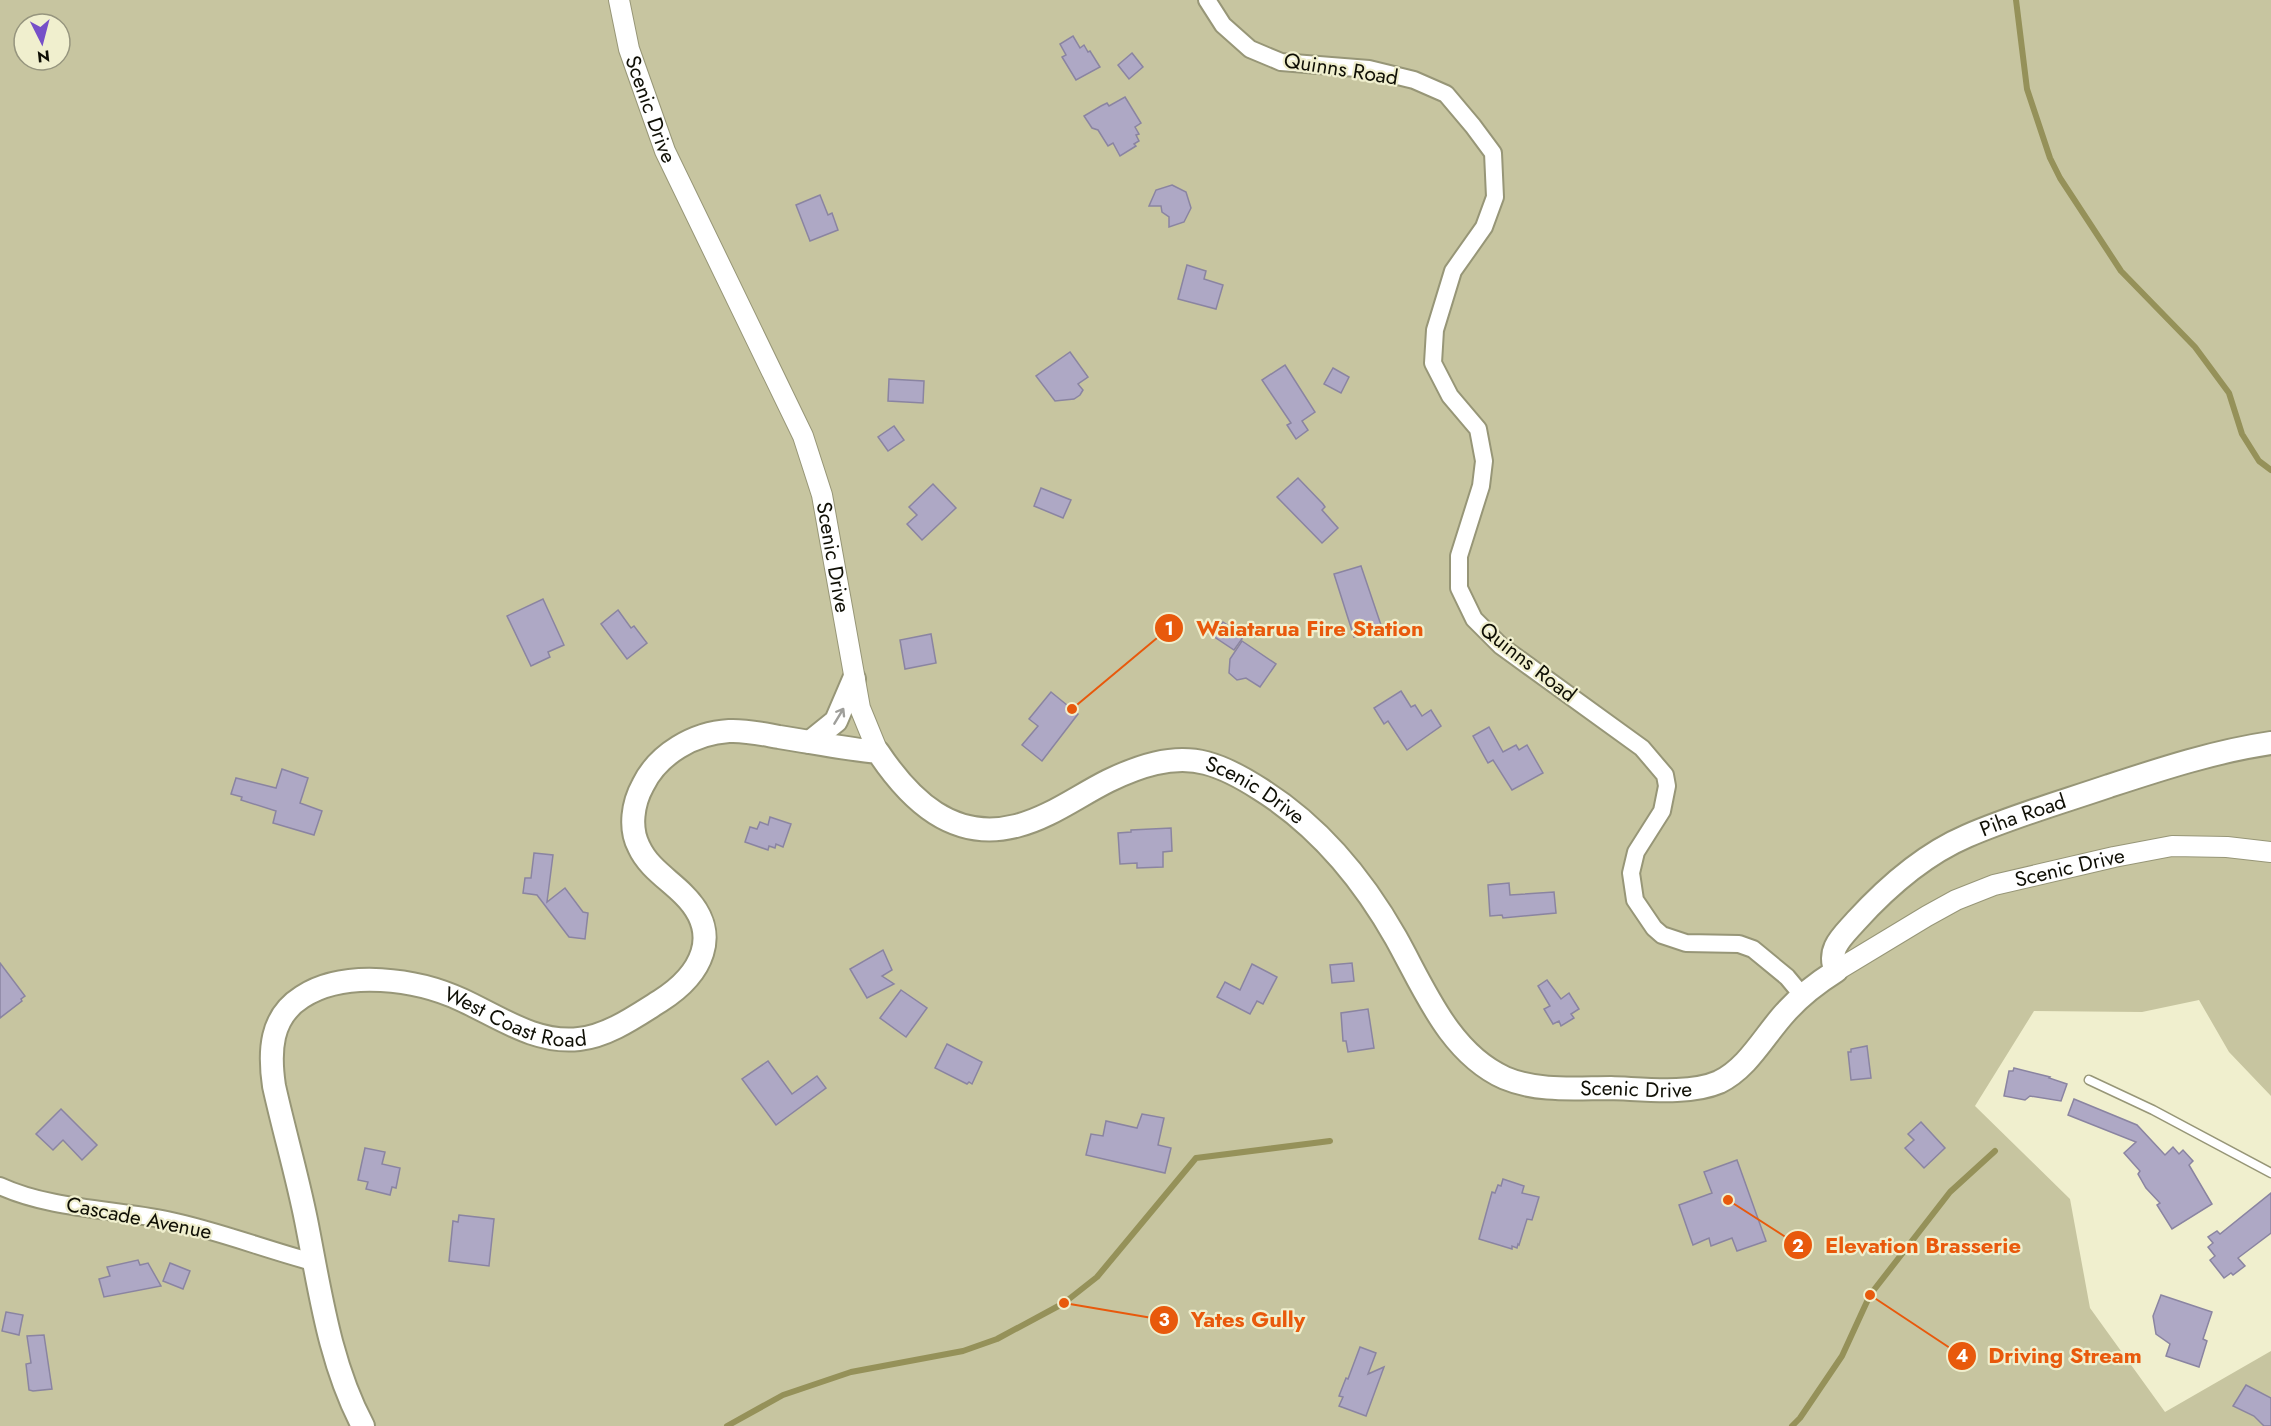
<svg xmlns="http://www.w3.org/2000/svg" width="2271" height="1426" font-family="Jost,sans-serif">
<rect width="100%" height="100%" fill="#f0efce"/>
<path fill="#c7c5a0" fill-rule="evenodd" d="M0,0H2271V1096L2229,1052L2199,1000L2142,1012L2034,1011L1975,1106L2070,1199L2090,1308L2165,1412L2271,1351V1426H0ZM24,24H60V60H24Z"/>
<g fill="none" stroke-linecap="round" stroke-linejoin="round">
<g stroke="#959159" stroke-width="6">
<polyline points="2016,0 2027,89 2050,158 2060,178 2121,271 2195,347 2229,393 2242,434 2259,461 2271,470"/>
<polyline points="727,1426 783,1395 851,1372 963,1351 997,1339 1064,1303 1097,1277 1196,1158 1330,1141"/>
<polyline points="1792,1426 1800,1418 1842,1356 1870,1295 1950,1192 1995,1151"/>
</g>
</g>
<g fill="#aea8c5" stroke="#8a84a1" stroke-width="1.5">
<polygon points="1073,36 1080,48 1084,45 1088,52 1090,51 1100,67 1076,80 1062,57 1066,55 1060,44"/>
<polygon points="1132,53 1143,67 1129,79 1118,65"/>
<polygon points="1125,97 1141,123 1135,127 1139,134 1136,135 1139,141 1134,144 1136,146 1120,156 1113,143 1108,146 1098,130 1092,128 1084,116 1101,106 1107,103 1109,106"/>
<polygon points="1172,185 1186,192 1191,208 1184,222 1169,227 1169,217 1162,212 1161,206 1149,206 1156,190"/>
<polygon points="820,195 828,215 832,213 838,230 810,241 796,205"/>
<polygon points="1187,265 1206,271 1204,279 1223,285 1216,309 1178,299"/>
<polygon points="1070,352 1088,377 1078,384 1083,390 1080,395 1074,399 1055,401 1036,376"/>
<polygon points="1285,365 1315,412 1302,421 1308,430 1296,439 1287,425 1291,423 1262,380"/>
<polygon points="1333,368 1349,377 1341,393 1324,384"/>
<polygon points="889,379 924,381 923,403 888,401"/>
<polygon points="894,426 904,440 888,451 878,437"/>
<polygon points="1298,478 1323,504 1325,507 1322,510 1338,528 1322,543 1277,497"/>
<polygon points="933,484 956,508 922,540 907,524 917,515 909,507"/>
<polygon points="1041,488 1071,500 1063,518 1034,506"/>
<polygon points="1361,566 1382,628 1354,637 1334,574"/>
<polygon points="543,599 564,645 548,652 550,657 531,666 507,616"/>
<polygon points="618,610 631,628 634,626 647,643 627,659 601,624"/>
<polygon points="1223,622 1244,636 1234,650 1213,636"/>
<polygon points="931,634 936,663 905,669 900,640"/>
<polygon points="1242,641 1276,664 1260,687 1246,678 1237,680 1229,673 1230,659"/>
<polygon points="1401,691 1411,707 1415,705 1422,716 1431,710 1441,726 1407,750 1388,721 1384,724 1374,708"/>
<polygon points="1051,692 1078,714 1042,761 1022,745 1038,726 1029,719"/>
<polygon points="1489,727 1503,752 1516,745 1519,750 1527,745 1543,773 1512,790 1493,760 1488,763 1473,736"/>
<polygon points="282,769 308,778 300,803 322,811 314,835 273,823 276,811 241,800 242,797 231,794 236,778 276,788"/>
<polygon points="770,817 791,824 783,847 776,844 775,848 769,846 768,850 745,842 750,827 757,829 760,822 768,825"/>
<polygon points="1171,828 1172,851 1163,852 1163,867 1137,868 1137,863 1120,864 1118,833 1131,832 1131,830"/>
<polygon points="534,853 553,855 547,902 565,888 583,912 588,913 585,939 569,937 537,895 523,893 525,878 531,878"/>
<polygon points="1509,883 1510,895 1554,892 1556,913 1503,918 1502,915 1490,916 1488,885"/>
<polygon points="883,950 892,970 882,976 894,984 867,998 850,969"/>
<polygon points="0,963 25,996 21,999 22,1001 0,1018"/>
<polygon points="1352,963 1354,981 1332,983 1330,965"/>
<polygon points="1252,964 1277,977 1263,1004 1257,1001 1250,1014 1217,997 1225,982 1240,990"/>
<polygon points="1547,980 1561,999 1569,993 1579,1009 1571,1014 1574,1018 1561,1026 1559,1021 1553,1024 1544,1009 1550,1006 1538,986"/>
<polygon points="901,990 927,1008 906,1037 880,1018"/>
<polygon points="1368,1009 1374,1048 1348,1052 1346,1041 1343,1041 1341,1013"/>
<polygon points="947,1044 982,1062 972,1084 969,1082 967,1084 935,1068"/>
<polygon points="1867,1046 1871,1078 1851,1080 1848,1052 1851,1052 1851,1049"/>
<polygon points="768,1061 792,1094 817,1076 826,1088 776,1125 742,1079"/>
<polygon points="2014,1068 2050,1077 2049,1078 2067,1084 2061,1101 2030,1096 2025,1100 2004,1096 2009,1071 2013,1071"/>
<polygon points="2074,1099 2137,1125 2165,1155 2173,1147 2179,1154 2183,1150 2193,1161 2189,1165 2212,1204 2172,1229 2157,1205 2160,1203 2146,1188 2138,1174 2140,1171 2124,1153 2136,1142 2068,1115"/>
<polygon points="61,1109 97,1145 82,1160 63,1140 53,1150 36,1134"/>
<polygon points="1142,1114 1164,1118 1158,1145 1171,1148 1165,1173 1086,1155 1091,1134 1103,1136 1106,1121 1137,1128"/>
<polygon points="1921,1122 1945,1148 1924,1168 1905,1148 1914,1140 1908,1134"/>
<polygon points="365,1148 385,1152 382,1164 400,1168 396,1188 392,1187 390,1195 366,1189 368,1182 358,1180"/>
<polygon points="1737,1160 1766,1241 1737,1251 1732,1238 1711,1246 1709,1238 1693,1245 1679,1205 1712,1193 1704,1172"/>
<polygon points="1503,1179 1524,1186 1522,1193 1539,1197 1532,1220 1527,1219 1519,1245 1518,1244 1517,1248 1512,1246 1512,1249 1479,1239 1492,1192 1495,1193 1498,1185 1501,1186"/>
<polygon points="2271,1193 2271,1233 2238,1258 2245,1266 2233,1275 2231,1273 2224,1278 2210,1260 2215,1256 2208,1247 2213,1243 2208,1237 2217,1231 2220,1234"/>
<polygon points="459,1215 494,1219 489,1266 449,1261 453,1221 458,1222"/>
<polygon points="138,1260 140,1265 148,1263 161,1286 104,1297 99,1279 110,1276 107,1267"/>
<polygon points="170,1263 190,1271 183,1289 163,1281"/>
<polygon points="2161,1295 2212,1312 2203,1339 2207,1341 2199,1367 2166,1356 2170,1344 2156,1334 2153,1316"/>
<polygon points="6,1312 23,1315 19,1335 2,1331"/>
<polygon points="44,1335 52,1389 33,1391 29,1390 26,1364 31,1363 27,1336"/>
<polygon points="1360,1347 1376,1353 1368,1374 1384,1367 1366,1416 1339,1406 1343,1397 1339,1396 1346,1378 1348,1379"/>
<polygon points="2246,1385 2271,1398 2271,1426 2264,1426 2254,1416 2233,1406"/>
</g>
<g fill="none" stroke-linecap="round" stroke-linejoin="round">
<defs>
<polyline id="service" points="2089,1080 2153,1110 2271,1173"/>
<g id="minor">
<polyline points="1207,0 1223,25 1250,49 1281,62 1369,69 1414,80 1446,94 1473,126 1493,153 1495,197 1484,227 1453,271 1435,330 1433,363 1450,396 1478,429 1484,461 1481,486 1459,556 1459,588 1474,619 1501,646 1642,748 1665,775 1667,786 1662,811 1636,852 1631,873 1635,900 1654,928 1662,935 1686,943 1739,944 1753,949 1787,977 1802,995"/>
<path d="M0,1186C50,1209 113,1209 167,1220C216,1230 264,1249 313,1262"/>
</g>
<g id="tertiary">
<path id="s1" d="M619,0L629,49L665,151L803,436L822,495L860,708L878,752"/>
<path id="s2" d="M1836,971L1927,916L1956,900L1994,885L2114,857L2172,846L2227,847L2271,852"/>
</g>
<g id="secondary">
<polyline points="810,742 836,721 854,679"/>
<path id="s3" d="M363,1426C329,1362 320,1290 306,1220C297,1175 284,1131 274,1086C269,1052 270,1017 302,997C345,969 417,979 462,1000C499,1017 536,1044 579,1039C608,1036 636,1016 660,1001C701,975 724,934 683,894C668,879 648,867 639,847C629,828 633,803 643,785C658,754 694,733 729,731C745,730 762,734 779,737C812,742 845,749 878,752C910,800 953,842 1016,826C1049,818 1078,796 1108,781C1137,767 1172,754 1206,763C1225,768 1243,778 1260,789C1319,826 1362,878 1396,938C1424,988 1449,1053 1505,1078C1538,1092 1576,1088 1611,1088C1643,1089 1689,1095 1719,1082C1748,1068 1764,1036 1785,1013C1800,996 1817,983 1836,971C1826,949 1843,936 1856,921C1887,887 1925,854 1967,836C2013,816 2062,802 2109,786C2161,769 2216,751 2271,743"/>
</g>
</defs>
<use href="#service" stroke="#979677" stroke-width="11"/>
<use href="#minor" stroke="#979677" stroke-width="20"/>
<use href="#tertiary" stroke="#979677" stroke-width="22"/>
<use href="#secondary" stroke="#979677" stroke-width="26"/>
<use href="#service" stroke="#fff" stroke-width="8"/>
<use href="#minor" stroke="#fff" stroke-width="16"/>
<use href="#tertiary" stroke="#fff" stroke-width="20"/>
<use href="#secondary" stroke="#fff" stroke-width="22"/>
</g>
<defs><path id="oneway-shaft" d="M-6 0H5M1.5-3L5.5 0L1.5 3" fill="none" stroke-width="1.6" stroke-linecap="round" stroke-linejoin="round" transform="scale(1.5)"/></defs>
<use stroke="#9f9f9b" href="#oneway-shaft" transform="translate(839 716) rotate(-59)"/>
<g text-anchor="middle" stroke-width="4.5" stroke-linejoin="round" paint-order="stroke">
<g font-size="21" fill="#0f0f05" stroke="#f0efce">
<text transform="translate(1341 69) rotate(9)" y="7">Quinns Road</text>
<text dy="7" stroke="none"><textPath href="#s1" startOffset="114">Scenic Drive</textPath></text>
<text dy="7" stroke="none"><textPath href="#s1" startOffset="600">Scenic Drive</textPath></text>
<text transform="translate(1528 662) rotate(38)" y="7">Quinns Road</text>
<text dy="7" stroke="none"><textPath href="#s3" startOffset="1779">Scenic Drive</textPath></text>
<text dy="7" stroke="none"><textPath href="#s3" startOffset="2805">Piha Road</textPath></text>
<text dy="7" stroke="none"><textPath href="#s2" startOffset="258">Scenic Drive</textPath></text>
<text dy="7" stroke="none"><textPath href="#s3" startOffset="675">West Coast Road</textPath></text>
<text dy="7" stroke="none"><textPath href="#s3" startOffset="2300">Scenic Drive</textPath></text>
<text transform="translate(139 1218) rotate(11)" y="7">Cascade Avenue</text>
</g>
</g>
<path fill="none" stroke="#e8590c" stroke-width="2" d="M1072 709L1169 628M1728 1200L1798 1245M1064 1303L1164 1320M1870 1295L1962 1356"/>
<g fill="#e8590c" stroke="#f0efce" stroke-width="2">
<circle cx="1072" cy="709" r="6"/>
<circle cx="1728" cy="1200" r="6"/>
<circle cx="1064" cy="1303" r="6"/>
<circle cx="1870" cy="1295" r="6"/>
<circle cx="1169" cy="628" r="15"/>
<circle cx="1798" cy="1245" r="15"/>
<circle cx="1164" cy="1320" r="15"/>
<circle cx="1962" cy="1356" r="15"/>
</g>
<g font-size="18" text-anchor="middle" font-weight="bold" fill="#fff">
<text x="1169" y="635">1</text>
<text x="1798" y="1252">2</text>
<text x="1164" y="1326">3</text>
<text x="1962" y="1362">4</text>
</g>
<g font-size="22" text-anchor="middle" font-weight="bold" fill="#e8590c" stroke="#f0efce" stroke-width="4.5" stroke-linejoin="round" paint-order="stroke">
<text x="1310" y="636">Waiatarua Fire Station</text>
<text x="1923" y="1253">Elevation Brasserie</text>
<text x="1248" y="1327">Yates Gully</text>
<text x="2065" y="1363">Driving Stream</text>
</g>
<g transform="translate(42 42) rotate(174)"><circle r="28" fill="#f0efce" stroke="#96957e" stroke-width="1.5"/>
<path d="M0-4.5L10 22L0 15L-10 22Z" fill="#764fc8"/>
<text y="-9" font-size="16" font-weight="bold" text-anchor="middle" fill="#0f0f05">N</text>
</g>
</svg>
